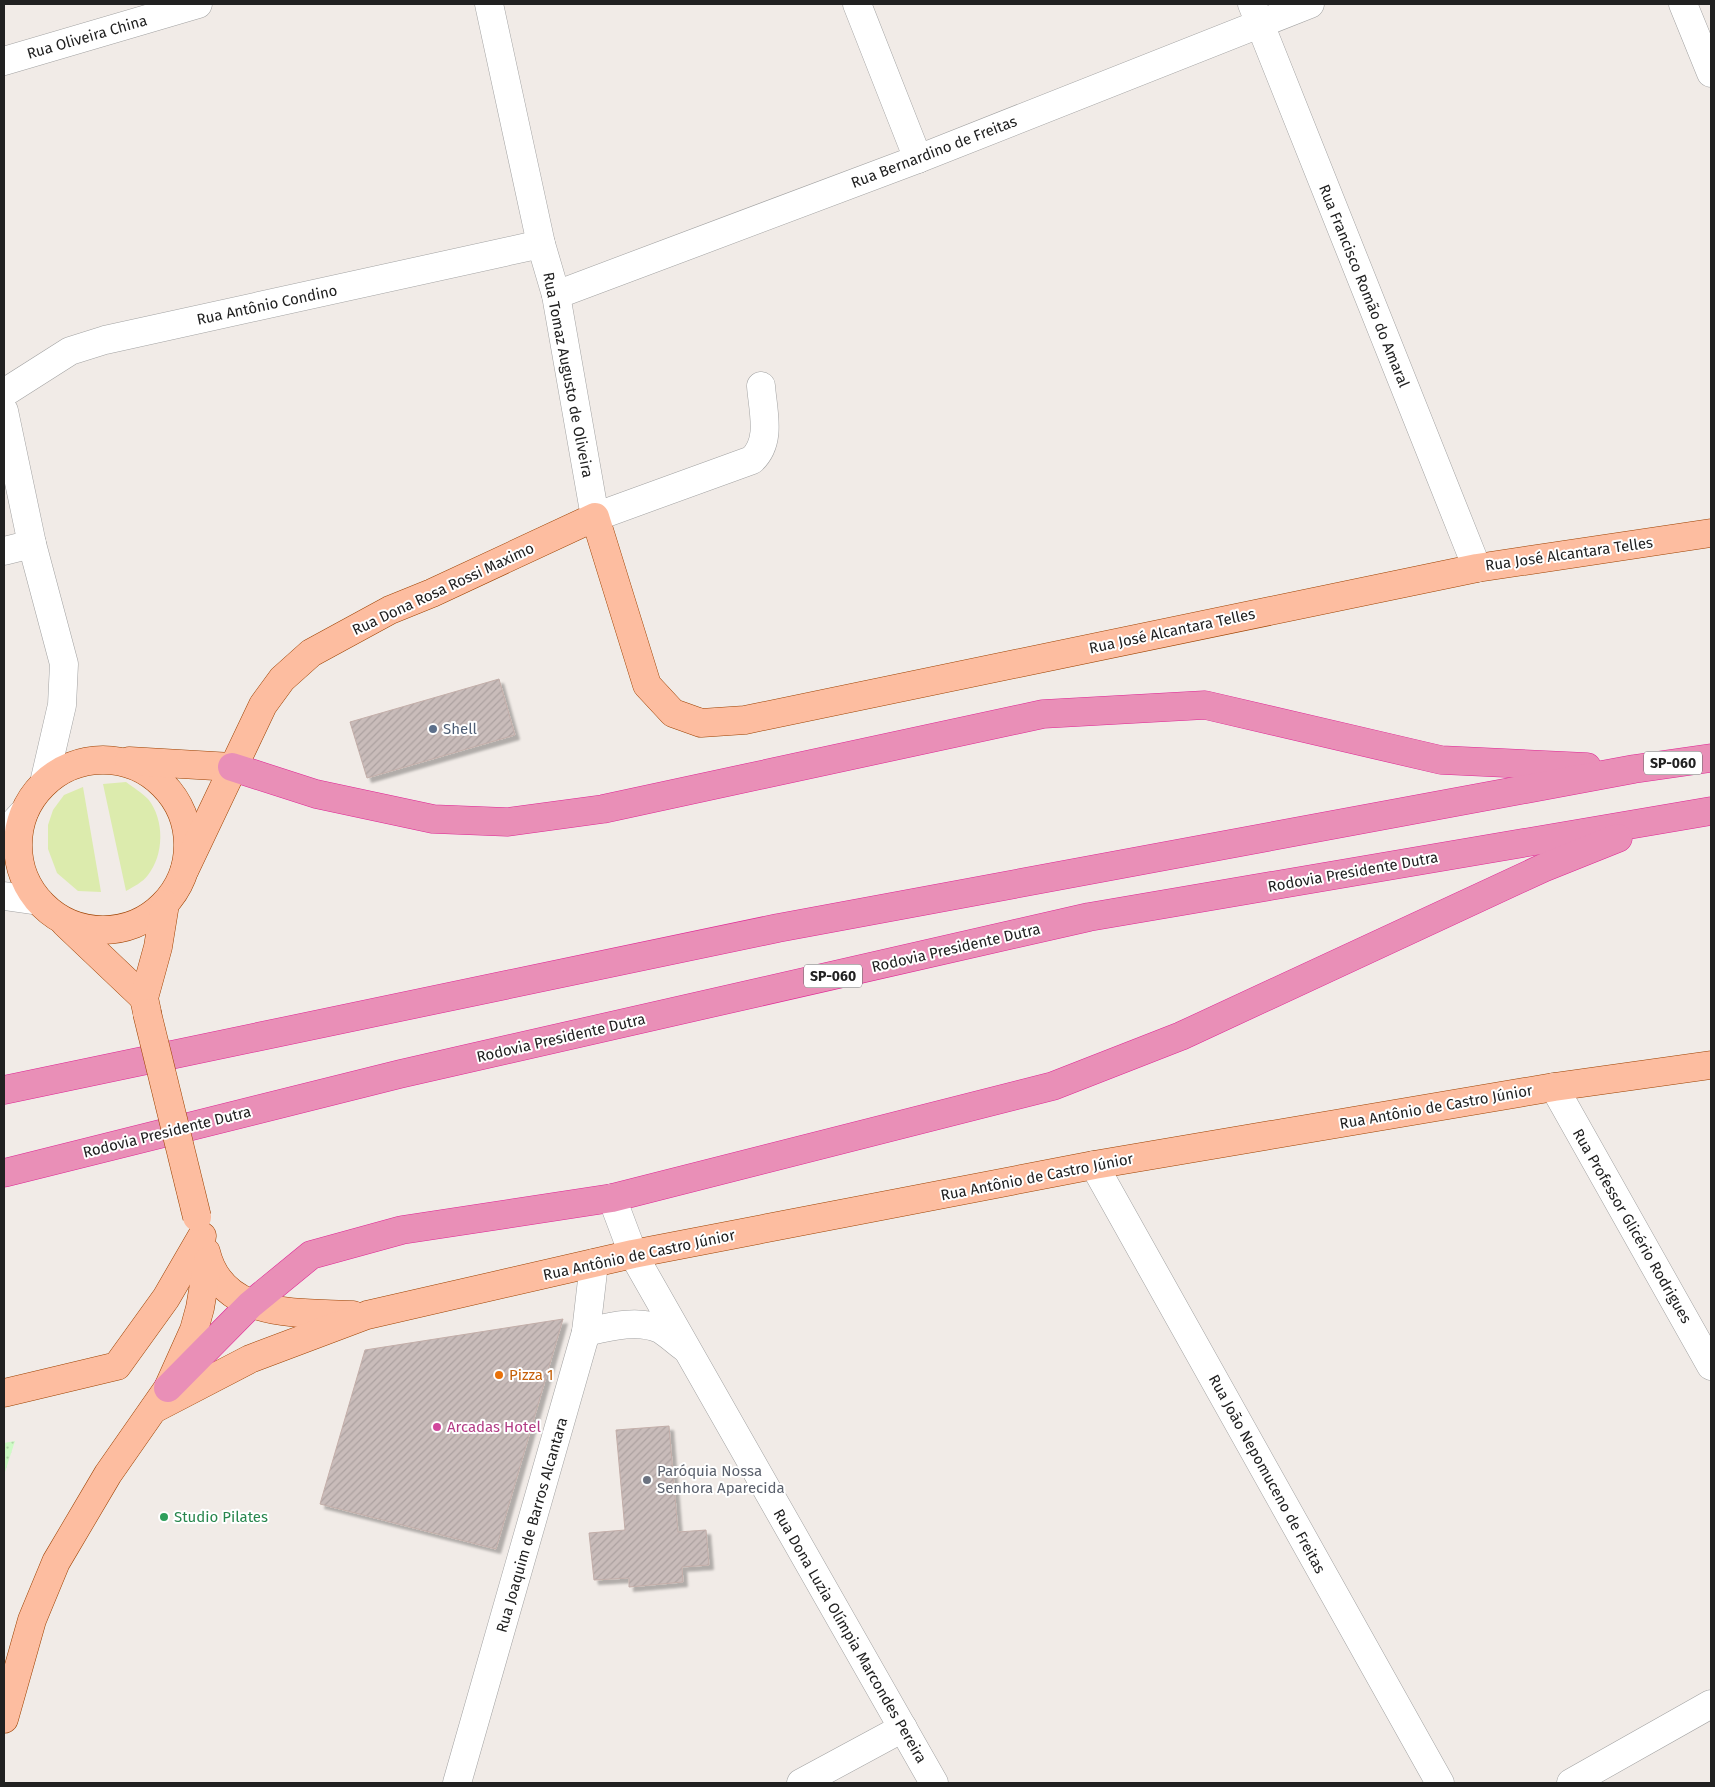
<svg xmlns="http://www.w3.org/2000/svg" width="1715" height="1787" font-family="'Fira Sans',sans-serif">
<defs>
<pattern id="park-dots" width="8" height="8" patternUnits="userSpaceOnUse" patternTransform="scale(1.25)"><rect width="8" height="8" fill="#cefbc5"/><path d="M2 2h.1M6 6h.1" fill="none" stroke="#b1d7a9" stroke-width="1.8" stroke-linecap="round"/></pattern>
<pattern id="building-hatch" width="6" height="6" patternUnits="userSpaceOnUse" patternTransform="scale(1.25)"><rect width="6" height="6" fill="#c9bcba"/><path d="M-1 1l2-2M0 6l6-6M5 7l2-2" fill="none" stroke="#aca1a0"/></pattern>
<filter id="shadow"><feDropShadow dx="4.5" dy="4.5" stdDeviation="1" flood-color="#0004"/></filter>
</defs>
<rect width="100%" height="100%" fill="#f1ebe7"/>
<g fill="#dcebad">
<path d="M126,782C133,787 142,793 148,799C165,820 164,855 148,875C143,882 133,887 126,891L103,784Z"/>
<polygon points="83,787 101,892 78,891 57,873 48,849 48,825 53,810 64,795"/>
</g>
<polygon fill="url(#park-dots)" points="15,1441 4,1475 4,1443"/>
<g fill="url(#building-hatch)" stroke="#c3aea9" filter="url(#shadow)">
<polygon points="499,679 515,735 367,778 350,722"/>
<polygon points="563,1319 496,1549 320,1504 365,1350"/>
<polygon points="669,1426 678,1532 706,1530 709,1565 682,1567 683,1582 629,1587 629,1578 594,1580 589,1533 625,1530 616,1430"/>
</g>
<g fill="none" stroke-linecap="round" stroke-linejoin="round">
<defs>
<g id="minor">
<path d="M489,4L541,244L556,295L595,517L752,460C772,441 763,412 761,386"/>
<polyline points="857,4 918,159"/>
<polyline points="1252,4 1477,568"/>
<polyline points="1683,4 1711,73"/>
<polyline points="4,61 198,4"/>
<polyline points="556,295 918,159 1310,4"/>
<polyline points="4,393 70,351 105,340 541,244"/>
<polyline points="4,411 32,544 64,664 62,705 44,783"/>
<polyline points="4,551 32,544"/>
<polyline points="4,834 24,812"/>
<polyline points="4,896 39,901"/>
<polyline points="1554,1087 1711,1366"/>
<polyline points="1094,1165 1440,1783"/>
<polyline points="612,1198 633,1254 934,1783"/>
<path d="M586,1332C608,1327 638,1319 660,1329C668,1334 677,1342 685,1348"/>
<polyline points="457,1783 586,1332 594,1263"/>
<polyline points="801,1783 903,1728"/>
<polyline points="1571,1783 1711,1704"/>
</g>
<g id="major">
<circle cx="103" cy="845" r="85"/>
<polyline points="129,761 232,767"/>
<polyline points="185,869 263,705 282,679 311,653 390,610 432,593 595,517 647,685 673,713 701,723 745,720 1477,568 1711,533"/>
<polyline points="65,923 144,998"/>
<polyline points="147,1012 144,998 158,947 165,904"/>
<path d="M206,1252C222,1320 300,1312 353,1315"/>
<polyline points="4,1393 117,1366 166,1298 202,1236"/>
<polyline points="154,1409 250,1359 367,1315 633,1254 1094,1165 1554,1087 1711,1065"/>
<polyline points="4,1719 32,1620 56,1562 108,1474 168,1388 194,1330 200,1308 208,1261"/>
</g>
<g id="highway">
<polyline points="232,767 316,794 433,819 508,822 603,809 1043,714 1205,705 1441,760 1587,767"/>
<polyline points="4,1090 778,928 1634,769 1711,758"/>
<polyline points="4,1173 400,1074 1089,917 1711,811"/>
<polyline points="168,1388 250,1305 311,1255 402,1230 612,1198 1053,1086 1181,1036 1543,868 1618,838"/>
</g>
</defs>
<use href="#minor" stroke="#a2a2a2" stroke-width="29"/>
<use href="#major" stroke="#9d4100" stroke-width="29"/>
<use href="#highway" stroke="#de2594" stroke-width="29"/>
<use href="#minor" stroke="#fff" stroke-width="28"/>
<use href="#major" stroke="#fdbda0" stroke-width="28"/>
<use href="#highway" stroke="#e98fb7" stroke-width="28"/>
<defs>
<polyline id="major-bridge" points="147,1013 197,1217"/>
</defs>
<use href="#major-bridge" stroke="#9d4100" stroke-width="29" stroke-linecap="butt"/>
<use href="#major-bridge" stroke="#fdbda0" stroke-width="28"/>
</g>
<circle fill="#5c6f8a" stroke="#fff" stroke-width="2" cx="433" cy="729" r="5"/>
<circle fill="#e8710a" stroke="#fff" stroke-width="2" cx="499" cy="1375" r="5"/>
<circle fill="#d1479c" stroke="#fff" stroke-width="2" cx="437" cy="1427" r="5"/>
<circle fill="#6b7280" stroke="#fff" stroke-width="2" cx="647" cy="1480" r="5"/>
<circle fill="#2e9e5b" stroke="#fff" stroke-width="2" cx="164" cy="1517" r="5"/>
<g text-anchor="middle" stroke-width="4" stroke-linejoin="round" paint-order="stroke">
<g fill="#fff" stroke="#646464" stroke-width="1">
<rect x="1644" y="751.5" width="58" height="23" rx="4"/>
<rect x="804" y="964.5" width="58" height="23" rx="4"/>
</g>
<g font-size="14" font-weight="bold" fill="#212121">
<text x="1673" y="768">SP-060</text>
<text x="833" y="981">SP-060</text>
</g>
<g font-size="15" fill="#212121" stroke="#fff">
<text transform="translate(87 37) rotate(-16)" y="5">Rua Oliveira China</text>
<text transform="translate(934 152) rotate(-21)" y="5">Rua Bernardino de Freitas</text>
<text transform="translate(1364 286) rotate(68)" y="5">Rua Francisco Romão do Amaral</text>
<text transform="translate(267 305) rotate(-12)" y="5">Rua Antônio Condino</text>
<text transform="translate(568 375) rotate(79)" y="5">Rua Tomaz Augusto de Oliveira</text>
<text transform="translate(1569 554) rotate(-8)" y="5">Rua José Alcantara Telles</text>
<text transform="translate(443 589) rotate(-25)" y="5">Rua Dona Rosa Rossi Maximo</text>
<text transform="translate(1172 631) rotate(-12)" y="5">Rua José Alcantara Telles</text>
<text transform="translate(1353 872) rotate(-10)" y="5">Rodovia Presidente Dutra</text>
<text transform="translate(956 948) rotate(-13)" y="5">Rodovia Presidente Dutra</text>
<text transform="translate(561 1038) rotate(-13)" y="5">Rodovia Presidente Dutra</text>
<text transform="translate(1436 1107) rotate(-10)" y="5">Rua Antônio de Castro Júnior</text>
<text transform="translate(167 1132) rotate(-14)" y="5">Rodovia Presidente Dutra</text>
<text transform="translate(1037 1177) rotate(-11)" y="5">Rua Antônio de Castro Júnior</text>
<text transform="translate(1632 1226) rotate(60)" y="5">Rua Professor Glicério Rodrigues</text>
<text transform="translate(639 1255) rotate(-12)" y="5">Rua Antônio de Castro Júnior</text>
<text transform="translate(1267 1474) rotate(61)" y="5">Rua João Nepomuceno de Freitas</text>
<text transform="translate(532 1525) rotate(-74)" y="5">Rua Joaquim de Barros Alcantara</text>
<text transform="translate(850 1636) rotate(60)" y="5">Rua Dona Luzia Olímpia Marcondes Pereira</text>
</g>
<g font-size="15" fill="#4e5e75" stroke="#fff" text-anchor="start">
<text x="443" y="734">Shell</text>
</g>
<g font-size="15" fill="#c56008" stroke="#fff" text-anchor="start">
<text x="509" y="1380">Pizza 1</text>
</g>
<g font-size="15" fill="#b23c85" stroke="#fff" text-anchor="start">
<text x="447" y="1432">Arcadas Hotel</text>
</g>
<g font-size="15" fill="#5b616d" stroke="#fff" text-anchor="start">
<text x="657" y="1476">Paróquia Nossa<tspan x="657" dy="17">Senhora Aparecida</tspan></text>
</g>
<g font-size="15" fill="#27864d" stroke="#fff" text-anchor="start">
<text x="174" y="1522">Studio Pilates</text>
</g>
</g>
<rect width="1715" height="1787" fill="none" stroke="#212121" stroke-width="10"/>
</svg>
